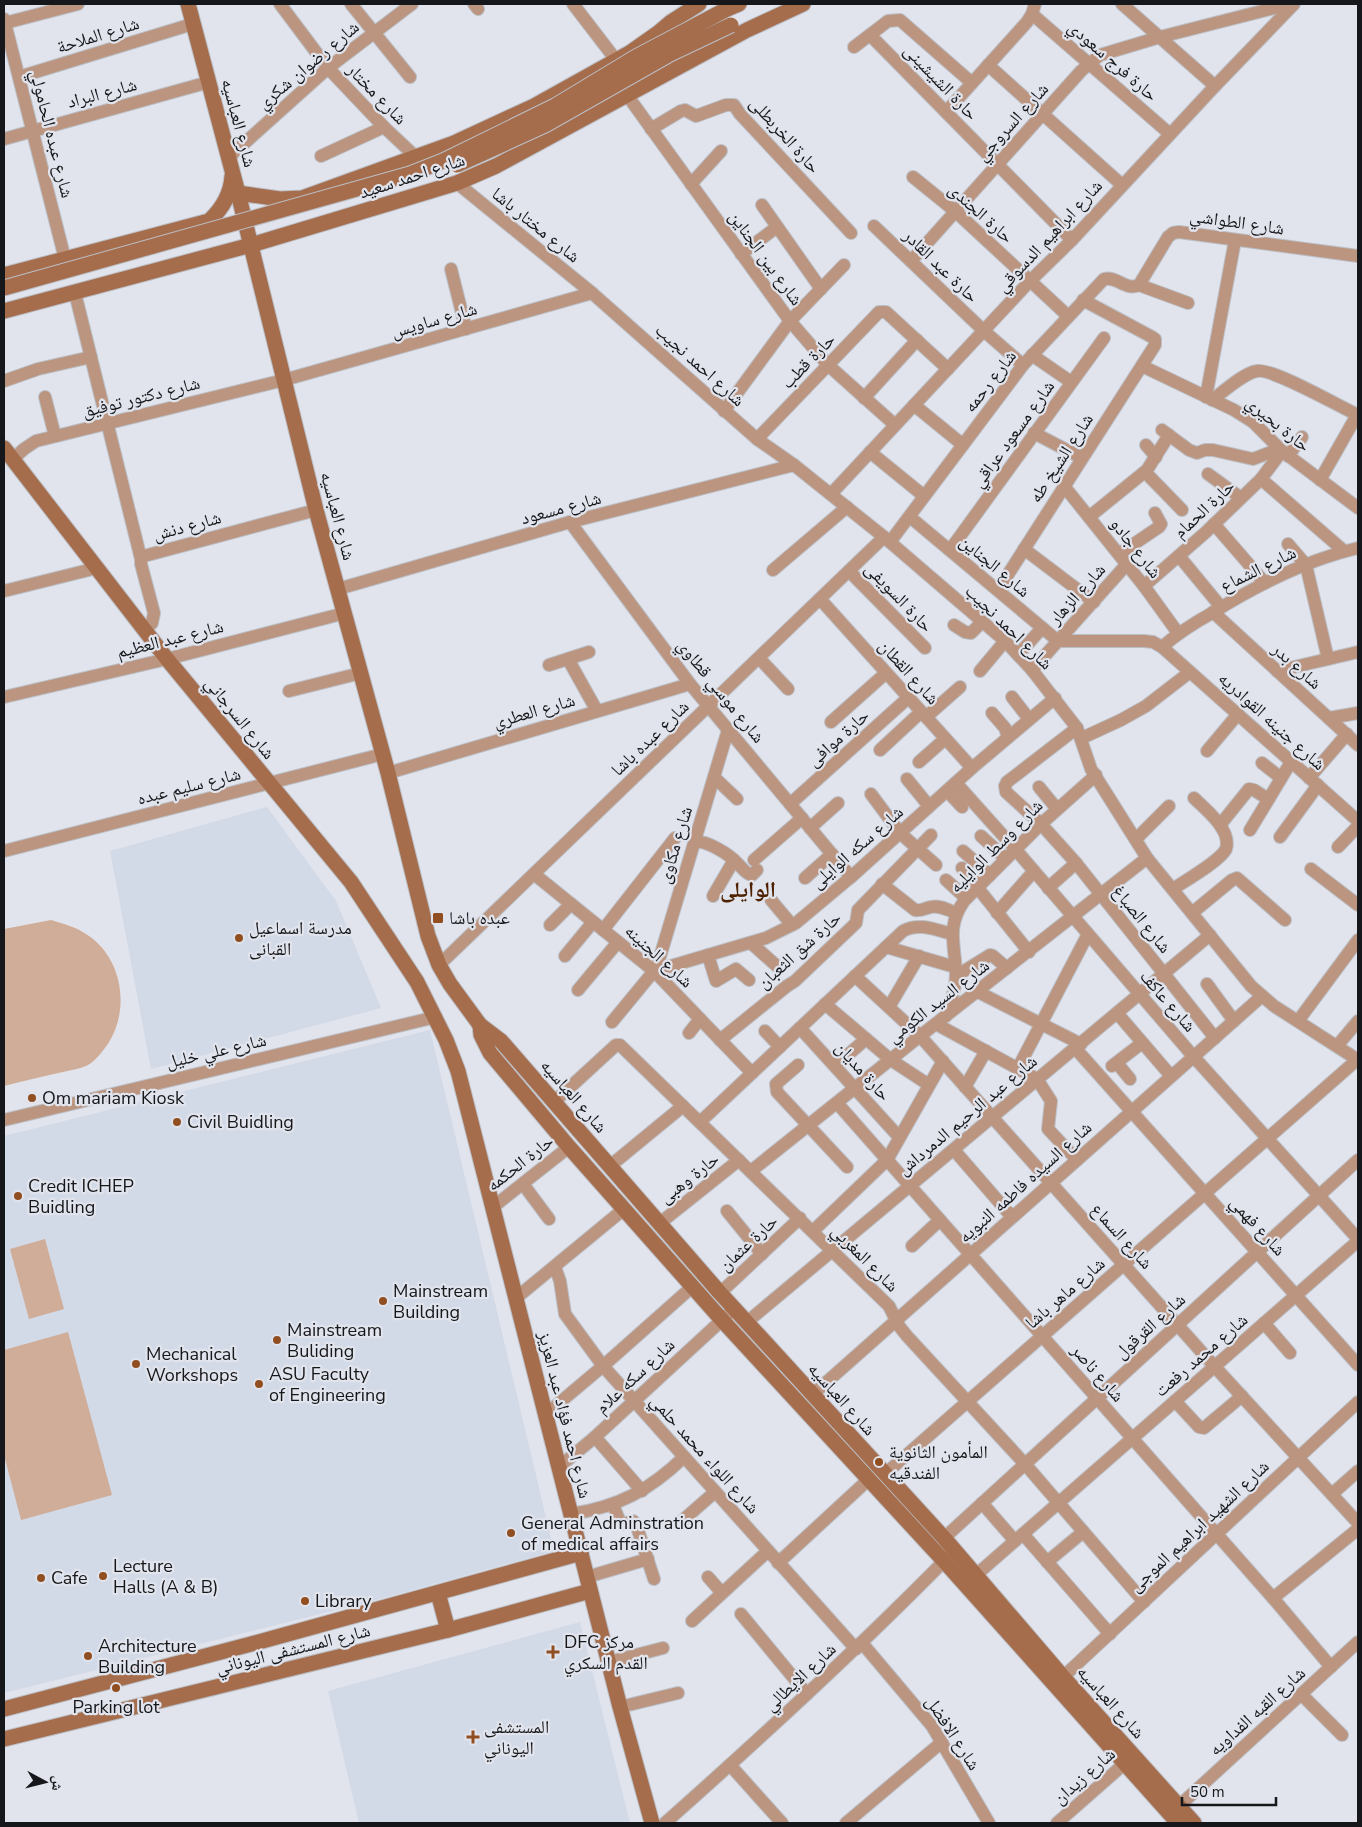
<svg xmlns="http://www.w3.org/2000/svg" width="1362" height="1827" font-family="'Nunito Sans','Noto Naskh Arabic',sans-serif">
<rect width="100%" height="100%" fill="#e1e4ec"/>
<g fill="#d2d9e7">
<polygon points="267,807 336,901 381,1008 151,1069 110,851"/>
<polygon points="430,1030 554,1551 376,1600 4,1693 4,1136"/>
<polygon points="580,1622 630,1823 359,1823 328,1691"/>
</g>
<g fill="#d0ad98">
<path d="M51,920C64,924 77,927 89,936C122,959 130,1008 109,1042C104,1050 95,1062 86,1066C79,1069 70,1070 63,1072C43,1076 24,1081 4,1086V929Z"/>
<polygon points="45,1239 64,1309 29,1319 10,1249"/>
<polygon points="68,1332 112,1495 21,1520 4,1455 4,1350"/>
</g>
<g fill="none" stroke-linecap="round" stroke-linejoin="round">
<defs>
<g id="street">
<polyline points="280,4 328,68 384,127 417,158"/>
<polyline points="351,4 410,77"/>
<polyline points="474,4 478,9"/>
<polyline points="573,4 616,60"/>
<polyline points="1122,4 1215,86"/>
<polyline points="1032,14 1170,134"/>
<polyline points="4,19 65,259"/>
<polyline points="5,23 78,4"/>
<polyline points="870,35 1072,240"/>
<polyline points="854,47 888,21 900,20 972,83"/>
<polyline points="988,65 1122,185"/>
<polyline points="19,77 186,26"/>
<polyline points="627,95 790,321 828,365 895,425"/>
<polyline points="946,112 1027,22 1032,14 1035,4"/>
<polyline points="651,129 681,111 685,110 696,116 726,105 734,105 740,114 851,233"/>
<polyline points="4,139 209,82"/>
<polyline points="321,156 384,127"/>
<polyline points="229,157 328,68 412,4"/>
<polyline points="913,177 955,211 1068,316"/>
<polyline points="457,183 592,293 757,439 794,465 884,537 1005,641 1032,670 1077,728 1091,769 1147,858 1251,986 1274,1006 1358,1060"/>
<polyline points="691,184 721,151"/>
<polyline points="762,205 821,289"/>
<polyline points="874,226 984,331 1023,365"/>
<polyline points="741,254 777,227"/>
<polyline points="911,261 1081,71 1100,55 1160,37 1290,4"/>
<polyline points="451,269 466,329"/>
<polyline points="1139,285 1168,237 1173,233 1179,232 1358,256"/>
<polyline points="1139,285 1188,303"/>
<polyline points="75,293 141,559"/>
<polyline points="1032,355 1071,382"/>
<polyline points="1142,366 1234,410 1253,422 1282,451 1358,508"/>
<polyline points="4,381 38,369 91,357"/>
<polyline points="45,397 55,436"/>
<polyline points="1206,397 1235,240"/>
<polyline points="864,398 917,340"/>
<path d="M1212,400C1224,391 1244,373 1257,371C1273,368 1340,407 1358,415"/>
<polyline points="914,405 963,445"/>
<polyline points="724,411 790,321 844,265"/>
<polyline points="1162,430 1189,450 1197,453 1205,450 1213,450 1253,459 1279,449"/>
<polyline points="1034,433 1082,458"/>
<polyline points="757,439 879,312 886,312 948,369"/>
<polyline points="1146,445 1156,457"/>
<polyline points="870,452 924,496"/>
<polyline points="1288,456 1302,437"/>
<polyline points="13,459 24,449 36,441 284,380 592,293"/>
<polyline points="1145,472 1182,510"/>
<polyline points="1208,474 1241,498"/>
<polyline points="1261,479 1344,551"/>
<polyline points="1320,480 1357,415"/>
<polyline points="1064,486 1144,586 1178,633"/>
<polyline points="831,494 1030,281 1072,240 1215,86 1294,4"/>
<polyline points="910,517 1058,641 1144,641 1153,642 1162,647 1358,821"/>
<polyline points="1089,517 1147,470 1169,435"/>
<polyline points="570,522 690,684 851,877"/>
<polyline points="1214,524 1265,583"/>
<path d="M890,542L1023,365L1104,279C1117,276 1126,291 1139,285"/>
<polyline points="1288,544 1306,565 1328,659"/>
<polyline points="1024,549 1094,602"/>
<polyline points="950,550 1104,338"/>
<polyline points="1119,554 1159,527 1161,524 1155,513"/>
<polyline points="1179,556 1221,607"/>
<polyline points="773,570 847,507"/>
<polyline points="849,571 925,648"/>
<polyline points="1144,586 1206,532 1261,479 1282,451"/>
<polyline points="338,589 570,522 794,465"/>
<polyline points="998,590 1155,345 1155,339 1152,337 1083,300"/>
<polyline points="4,591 97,568"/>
<polyline points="820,599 972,768"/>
<polyline points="1213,612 1358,745"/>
<polyline points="954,625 965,632 971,633 982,622"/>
<polyline points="145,630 152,623 154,613 141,564 141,559 144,556 316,510"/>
<path d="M1162,647C1178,633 1194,623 1212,613C1257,585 1306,560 1358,548"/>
<polyline points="1018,655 1042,628"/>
<polyline points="759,658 788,689"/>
<polyline points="568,659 597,711"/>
<polyline points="549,665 589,652"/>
<polyline points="1032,670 1127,564"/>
<polyline points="980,671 1005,641"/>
<polyline points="1277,671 1358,652"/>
<polyline points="289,691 361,673"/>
<polyline points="4,697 167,659 345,613"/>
<polyline points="1012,697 1029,719"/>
<polyline points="992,713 1005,728 1008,737"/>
<polyline points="926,717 960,687"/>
<polyline points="1329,718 1358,713"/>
<polyline points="831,722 886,673"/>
<polyline points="1077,728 1007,782 1005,786 1006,792 1041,824 1076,863 1215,1038"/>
<polyline points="1082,738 1121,720 1146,706 1190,672"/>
<polyline points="880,750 921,712"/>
<polyline points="1207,751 1238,714"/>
<polyline points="919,762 945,739"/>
<polyline points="1262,763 1281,778"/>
<polyline points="388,773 690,684"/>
<polyline points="714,777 737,799"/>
<polyline points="1309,778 1347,734"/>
<polyline points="907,779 929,806"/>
<polyline points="956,783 1016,850 1193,1056 1358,1239"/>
<polyline points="1039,787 1057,809"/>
<polyline points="947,791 962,807"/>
<polyline points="871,794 900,833 936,865"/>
<polyline points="790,804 908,698"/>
<polyline points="1220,825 1249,789 1254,790 1268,799"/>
<polyline points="810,828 838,803"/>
<polyline points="1250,830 1291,762"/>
<polyline points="981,836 1006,859"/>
<polyline points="1280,837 1318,785"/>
<polyline points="1136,839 1169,806"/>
<path d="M695,842C706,840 729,854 737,863C742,867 745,874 752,875L757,870"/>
<polyline points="1338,847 1358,826"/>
<polyline points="4,851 383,754"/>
<polyline points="963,851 990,875"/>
<polyline points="754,860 802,818"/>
<polyline points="962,868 979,885"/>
<polyline points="1311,869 1358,905"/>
<polyline points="534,874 654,971 752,1073"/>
<polyline points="805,878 832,854"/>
<polyline points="946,880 966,898"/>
<path d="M882,884L915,910C922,911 925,908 931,907C940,905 948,910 956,913"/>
<polyline points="977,887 1029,952"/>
<polyline points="1048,888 1076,863"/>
<path d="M1173,889C1185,881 1220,861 1226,849C1228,843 1226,835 1223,830C1217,818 1204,808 1194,798"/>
<polyline points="713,896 734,860"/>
<polyline points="771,900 792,925"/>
<polyline points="997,913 1034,871"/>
<polyline points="1192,913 1232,880 1237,878 1285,920"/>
<polyline points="550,925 571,904"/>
<polyline points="603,930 675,838"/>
<polyline points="751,943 779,968"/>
<polyline points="886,947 955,967"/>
<polyline points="708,955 716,981 736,969 749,980"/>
<polyline points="565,956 593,922"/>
<polyline points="439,965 884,537"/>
<polyline points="656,970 728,730"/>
<polyline points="855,976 920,1036 1215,1367 1358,1523"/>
<polyline points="956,976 990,955 993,956 1007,968"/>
<polyline points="1207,984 1234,1021"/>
<polyline points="578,990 618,942"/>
<polyline points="978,992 1081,1044"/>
<polyline points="825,1004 891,1060 929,1085"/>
<polyline points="889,1007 919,956"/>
<polyline points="1117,1013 1171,1076"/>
<path d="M946,1016C951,1003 956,988 956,974C955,944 946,927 964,901L1041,824L1096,775"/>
<polyline points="1298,1021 1358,940"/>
<polyline points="612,1022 654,971 766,938 796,923 851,877 972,768 1055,698"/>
<polyline points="936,1024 1037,1079 1051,1101 1048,1129 1077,1160"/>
<polyline points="800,1028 899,1137"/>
<polyline points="765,1031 780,1047"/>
<polyline points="689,1033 700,1019"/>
<polyline points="720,1040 787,986 795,981 856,923 858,910 931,835"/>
<polyline points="1337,1046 1358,1021"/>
<polyline points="1075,1048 1358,1365"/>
<polyline points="1117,1063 1130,1079"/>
<polyline points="798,1065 776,1084 777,1092 847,1167"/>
<polyline points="835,1066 866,1039"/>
<polyline points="1112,1066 1142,1043"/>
<polyline points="1018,1068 1088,934"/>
<polyline points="965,1087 986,1051"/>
<polyline points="555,1101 616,1045 620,1045 889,1306 899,1326 907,1336 1025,1464 1144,1602"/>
<polyline points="837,1103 1273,1598 1331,1667"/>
<polyline points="4,1120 436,1017"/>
<path d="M700,1122L903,931C919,922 936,930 952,934"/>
<polyline points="954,1150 1012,1217"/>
<polyline points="610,1166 683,1106"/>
<polyline points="751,1171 920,1036 1147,858"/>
<polyline points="523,1184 549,1219"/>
<polyline points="493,1207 569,1147"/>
<polyline points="727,1211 762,1254"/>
<polyline points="660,1223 739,1160"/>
<polyline points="813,1231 887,1160 943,1061"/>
<polyline points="912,1246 940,1220"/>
<polyline points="555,1267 560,1281 565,1314 603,1366 856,1649"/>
<polyline points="720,1293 800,1218"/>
<polyline points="516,1298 624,1209"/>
<polyline points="747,1322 1210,935"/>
<polyline points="1264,1323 1290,1353"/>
<polyline points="812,1395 1262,996"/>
<polyline points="1175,1401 1199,1427 1204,1428 1242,1396"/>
<polyline points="546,1414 603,1366 692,1287"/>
<polyline points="595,1437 642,1491"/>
<polyline points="559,1467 595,1437 734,1309"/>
<polyline points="885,1474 1358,1059"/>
<polyline points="1332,1494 1358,1471"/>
<polyline points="982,1503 1015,1541"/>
<polyline points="613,1505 620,1522 624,1524 633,1521 636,1524 654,1579"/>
<path d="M571,1514C618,1507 650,1490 684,1457"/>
<polyline points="683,1520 715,1492"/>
<polyline points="1023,1534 1110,1634"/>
<polyline points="944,1538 1358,1160"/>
<polyline points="1047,1562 1083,1532"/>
<polyline points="778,1563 868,1480"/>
<polyline points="976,1575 1358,1241"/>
<polyline points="587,1577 648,1559"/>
<polyline points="708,1577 722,1593"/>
<polyline points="1273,1598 1358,1529"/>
<polyline points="741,1614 807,1694"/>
<polyline points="692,1621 768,1551"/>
<polyline points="862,1643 932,1726 989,1823"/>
<polyline points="609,1662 663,1648"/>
<polyline points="1063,1677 1358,1402"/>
<polyline points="1301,1694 1342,1735"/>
<polyline points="620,1707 678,1693"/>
<polyline points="730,1765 782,1823"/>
<polyline points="1179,1806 1358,1642"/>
<path d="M665,1823C763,1736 859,1648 951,1554"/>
<polyline points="846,1823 942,1742"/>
<polyline points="1057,1823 1132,1757"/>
</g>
<g id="secondary">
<polyline points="188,4 238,193 316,510 388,773 428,936 439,965 450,984 480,1025 501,1041 720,1293 944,1538 1063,1677 1194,1823"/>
<polyline points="727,9 739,4"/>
<polyline points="238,193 280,199 302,198 454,143 534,106 631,52 658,33 671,22 699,4"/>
<path d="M4,275L209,221C222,209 231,194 232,176"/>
<polyline points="4,311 251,245 457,183 496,166 747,30 803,4"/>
<polyline points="4,448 167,659 351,882 417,982 446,1040 458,1071 620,1707 652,1823"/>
<polyline points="480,1025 481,1035 490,1053 569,1147 722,1320 944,1561 1178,1823"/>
<polyline points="438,1593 448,1630"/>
<polyline points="4,1709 255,1643 581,1553"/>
<polyline points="4,1739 448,1630 590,1591"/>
</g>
</defs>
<use href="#street" stroke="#bcbfc6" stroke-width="14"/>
<use href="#secondary" stroke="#bcbfc6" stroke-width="17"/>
<use href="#street" stroke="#bb957f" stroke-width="12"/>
<use href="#secondary" stroke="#a56d4c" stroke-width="15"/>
<defs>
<g id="secondary-bridge">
<polyline points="457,165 545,125 670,54 731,25"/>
<polyline points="4,288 410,174 443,161 555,106 636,57 727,9"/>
</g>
</defs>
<use href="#secondary-bridge" stroke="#bcbfc6" stroke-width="17" stroke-linecap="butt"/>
<use href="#secondary-bridge" stroke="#a56d4c" stroke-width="15"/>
</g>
<g fill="#914e20" stroke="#e1e4ec" stroke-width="2">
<rect x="432" y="912" width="12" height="12" rx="2.5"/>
<circle cx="239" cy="938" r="5"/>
<circle cx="32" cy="1098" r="5"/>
<circle cx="177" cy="1122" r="5"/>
<circle cx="18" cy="1196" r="5"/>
<circle cx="383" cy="1301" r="5"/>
<circle cx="277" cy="1340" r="5"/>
<circle cx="136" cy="1364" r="5"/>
<circle cx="259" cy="1384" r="5"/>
<circle cx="879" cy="1462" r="5"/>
<circle cx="511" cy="1533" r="5"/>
<circle cx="103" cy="1576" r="5"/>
<circle cx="41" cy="1578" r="5"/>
<circle cx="305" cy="1601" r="5"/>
<path d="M550.5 1644.5h5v5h5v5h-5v5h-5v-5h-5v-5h5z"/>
<circle cx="88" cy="1656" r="5"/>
<circle cx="116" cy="1688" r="5"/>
<path d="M470.5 1729.5h5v5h5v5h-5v5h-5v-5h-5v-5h5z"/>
</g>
<g text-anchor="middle" stroke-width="4.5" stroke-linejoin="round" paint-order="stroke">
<g font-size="18" fill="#16171a" stroke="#e1e4ec">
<text transform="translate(98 35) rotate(-17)" y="6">شارع الملاحة</text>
<text transform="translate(1113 61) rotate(41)" y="6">حارة فرج سعودي</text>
<text transform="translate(308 65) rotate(-40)" y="6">شارع رضوان شكري</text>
<text transform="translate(941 82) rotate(46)" y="6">حارة الشيشينى</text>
<text transform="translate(102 93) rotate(-15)" y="6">شارع البراد</text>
<text transform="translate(377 94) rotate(46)" y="6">شارع مختار</text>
<text transform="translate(1012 122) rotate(-48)" y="6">شارع السروجي</text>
<text transform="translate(239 123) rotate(75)" y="6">شارع العباسيه</text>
<text transform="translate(52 134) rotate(76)" y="6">شارع عبده الحامولي</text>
<text transform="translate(785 135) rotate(48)" y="6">حارة الخربطلى</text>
<text transform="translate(412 176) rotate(-18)" y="6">شارع احمد سعيد</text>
<text transform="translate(981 213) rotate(42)" y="6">حارة الجندى</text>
<text transform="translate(1237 222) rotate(8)" y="6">شارع الطواشي</text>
<text transform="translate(536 225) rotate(39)" y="6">شارع مختار باشا</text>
<text transform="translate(1049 236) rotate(-47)" y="6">شارع ابراهيم الدسوقي</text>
<text transform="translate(766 258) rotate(54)" y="6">شارع بين الجناين</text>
<text transform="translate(941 266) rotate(44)" y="6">حارة عبد القادر</text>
<text transform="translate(434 320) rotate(-16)" y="6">شارع ساويس</text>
<text transform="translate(808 361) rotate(-46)" y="6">حارة قطب</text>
<text transform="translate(700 365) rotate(42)" y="6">شارع احمد نجيب</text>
<text transform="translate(990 381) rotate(-52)" y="6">شارع رحمه</text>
<text transform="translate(141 397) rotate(-14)" y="6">شارع دكتور توفيق</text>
<text transform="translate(1278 424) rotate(39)" y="6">حارة بحيري</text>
<text transform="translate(1013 434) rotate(-54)" y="6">شارع مسعود عراقي</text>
<text transform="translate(1061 458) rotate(-57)" y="6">شارع الشيخ طه</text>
<text transform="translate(561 508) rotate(-15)" y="6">شارع مسعود</text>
<text transform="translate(1204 509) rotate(-43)" y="6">حارة الحمام</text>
<text transform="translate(338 516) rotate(75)" y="6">شارع العباسيه</text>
<text transform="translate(187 526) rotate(-15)" y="6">شارع دنش</text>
<text transform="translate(1136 548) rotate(52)" y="6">شارع جادو</text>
<text transform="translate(995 566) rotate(40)" y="6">شارع الجناين</text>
<text transform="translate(1258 569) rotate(-26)" y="6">شارع الشماع</text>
<text transform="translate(1077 594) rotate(-48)" y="6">شارع الزهار</text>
<text transform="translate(899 597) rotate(46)" y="6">حارة السويفى</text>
<text transform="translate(1009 627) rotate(44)" y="6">شارع احمد نجيب</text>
<text transform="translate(170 639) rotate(-14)" y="6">شارع عبد العظيم</text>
<text transform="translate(1297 666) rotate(42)" y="6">شارع بدر</text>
<text transform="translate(909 672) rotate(48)" y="6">شارع القطان</text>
<text transform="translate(721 691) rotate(51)" y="6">شارع موسي قطاوي</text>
<text transform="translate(534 711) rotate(-16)" y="6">شارع العطري</text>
<text transform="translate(240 718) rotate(51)" y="6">شارع السرجاني</text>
<text transform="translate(1272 721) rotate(42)" y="6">شارع جنينه القوادريه</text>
<text transform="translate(650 738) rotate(-44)" y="6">شارع عبده باشا</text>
<text transform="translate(838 738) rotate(-42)" y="6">حارة موافى</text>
<text transform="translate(189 786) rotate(-14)" y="6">شارع سليم عبده</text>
<text transform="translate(675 845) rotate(-73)" y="6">شارع مكاوى</text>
<text transform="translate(996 846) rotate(-45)" y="6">شارع وسط الوايليه</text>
<text transform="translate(857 847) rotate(-41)" y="6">شارع سكه الوايلى</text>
<text transform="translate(1142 919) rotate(51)" y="6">شارع الصباغ</text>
<text transform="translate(799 950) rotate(-42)" y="6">حارة شق الثعبان</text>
<text transform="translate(659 956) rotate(42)" y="6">شارع الجنينه</text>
<text transform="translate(938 1001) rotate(-38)" y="6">شارع السيد الكومي</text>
<text transform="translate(1168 1001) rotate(49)" y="6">شارع عاكف</text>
<text transform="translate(216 1051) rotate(-13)" y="6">شارع علي خليل</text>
<text transform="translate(863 1071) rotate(48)" y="6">حارة مديان</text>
<text transform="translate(574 1096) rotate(49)" y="6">شارع العباسيه</text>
<text transform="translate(967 1115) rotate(-40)" y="6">شارع عبد الرحيم الدمرداش</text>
<text transform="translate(520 1163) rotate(-38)" y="6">حارة الحكمه</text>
<text transform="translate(689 1178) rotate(-38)" y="6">حارة وهبى</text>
<text transform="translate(1025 1182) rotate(-42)" y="6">شارع السيده فاطمه النبويه</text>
<text transform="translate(1258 1226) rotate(48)" y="6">شارع فهمي</text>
<text transform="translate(1122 1236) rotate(48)" y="6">شارع السماع</text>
<text transform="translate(748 1243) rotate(-43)" y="6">حارة عثمان</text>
<text transform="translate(865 1258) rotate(45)" y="6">شارع المغربي</text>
<text transform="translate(1065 1293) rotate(-41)" y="6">شارع ماهر باشا</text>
<text transform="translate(1150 1326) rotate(-42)" y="6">شارع القرقول</text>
<text transform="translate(1201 1355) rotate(-41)" y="6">شارع محمد رفعت</text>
<text transform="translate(1098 1373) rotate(49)" y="6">شارع ناصر</text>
<text transform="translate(635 1376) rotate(-43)" y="6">شارع سكه علام</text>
<text transform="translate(842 1399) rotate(48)" y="6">شارع العباسيه</text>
<text transform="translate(565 1415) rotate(76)" y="6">شارع احمد فؤاد عبد العزيز</text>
<text transform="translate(705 1454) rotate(48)" y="6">شارع اللواء محمد حلمي</text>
<text transform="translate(1199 1526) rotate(-43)" y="6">شارع الشهيد ابراهيم الموجى</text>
<text transform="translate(293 1649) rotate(-14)" y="6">شارع المستشفى اليوناني</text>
<text transform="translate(800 1677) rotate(-43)" y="6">شارع الايطالي</text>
<text transform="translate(1111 1702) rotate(48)" y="6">شارع العباسيه</text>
<text transform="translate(1257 1711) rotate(-42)" y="6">شارع القبه الفداويه</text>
<text transform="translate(953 1733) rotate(57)" y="6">شارع الافضل</text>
<text transform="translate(1084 1776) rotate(-41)" y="6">شارع زيدان</text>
</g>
<g font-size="18" fill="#16171a" stroke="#e1e4ec" text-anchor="start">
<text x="449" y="924">عبده باشا</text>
<text x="249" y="934">مدرسة اسماعيل<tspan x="249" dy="21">القبانى</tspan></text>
<text x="42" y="1104">Om mariam Kiosk</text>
<text x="187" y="1128">Civil Buidling</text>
<text x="28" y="1192">Credit ICHEP<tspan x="28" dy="21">Buidling</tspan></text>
<text x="393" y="1297">Mainstream<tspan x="393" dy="21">Building</tspan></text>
<text x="287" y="1336">Mainstream<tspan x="287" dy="21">Buliding</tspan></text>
<text x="146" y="1360">Mechanical<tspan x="146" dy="21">Workshops</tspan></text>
<text x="269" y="1380">ASU Faculty<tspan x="269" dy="21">of Engineering</tspan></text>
<text x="889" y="1458">المأمون الثانوية<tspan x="889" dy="21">الفندقيه</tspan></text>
<text x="521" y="1529">General Adminstration<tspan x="521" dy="21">of medical affairs</tspan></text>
<text x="113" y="1572">Lecture<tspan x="113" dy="21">Halls (A &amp; B)</tspan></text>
<text x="51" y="1584">Cafe</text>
<text x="315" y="1607">Library</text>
<text x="564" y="1648">DFC مركز<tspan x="564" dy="21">القدم السكري</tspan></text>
<text x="98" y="1652">Architecture<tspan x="98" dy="21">Building</tspan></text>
<text x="116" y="1713" text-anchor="middle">Parking lot</text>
<text x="484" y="1733">المستشفى<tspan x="484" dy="21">اليوناني</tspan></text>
</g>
<g font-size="22" font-weight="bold" fill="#4e2100" stroke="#e1e4ec">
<text x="748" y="897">الوايلى</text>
</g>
</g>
<rect width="1362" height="1827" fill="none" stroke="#16171a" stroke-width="10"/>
<g transform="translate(45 1782) rotate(97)" stroke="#e1e4ec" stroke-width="4" paint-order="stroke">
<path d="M0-4L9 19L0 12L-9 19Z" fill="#16171a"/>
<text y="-8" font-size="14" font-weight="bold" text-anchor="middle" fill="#16171a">ش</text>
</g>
<path d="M1182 1797v8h94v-8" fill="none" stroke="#16171a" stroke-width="2.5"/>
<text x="1190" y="1797" font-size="15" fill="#16171a" stroke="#e1e4ec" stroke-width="4" paint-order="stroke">50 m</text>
</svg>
